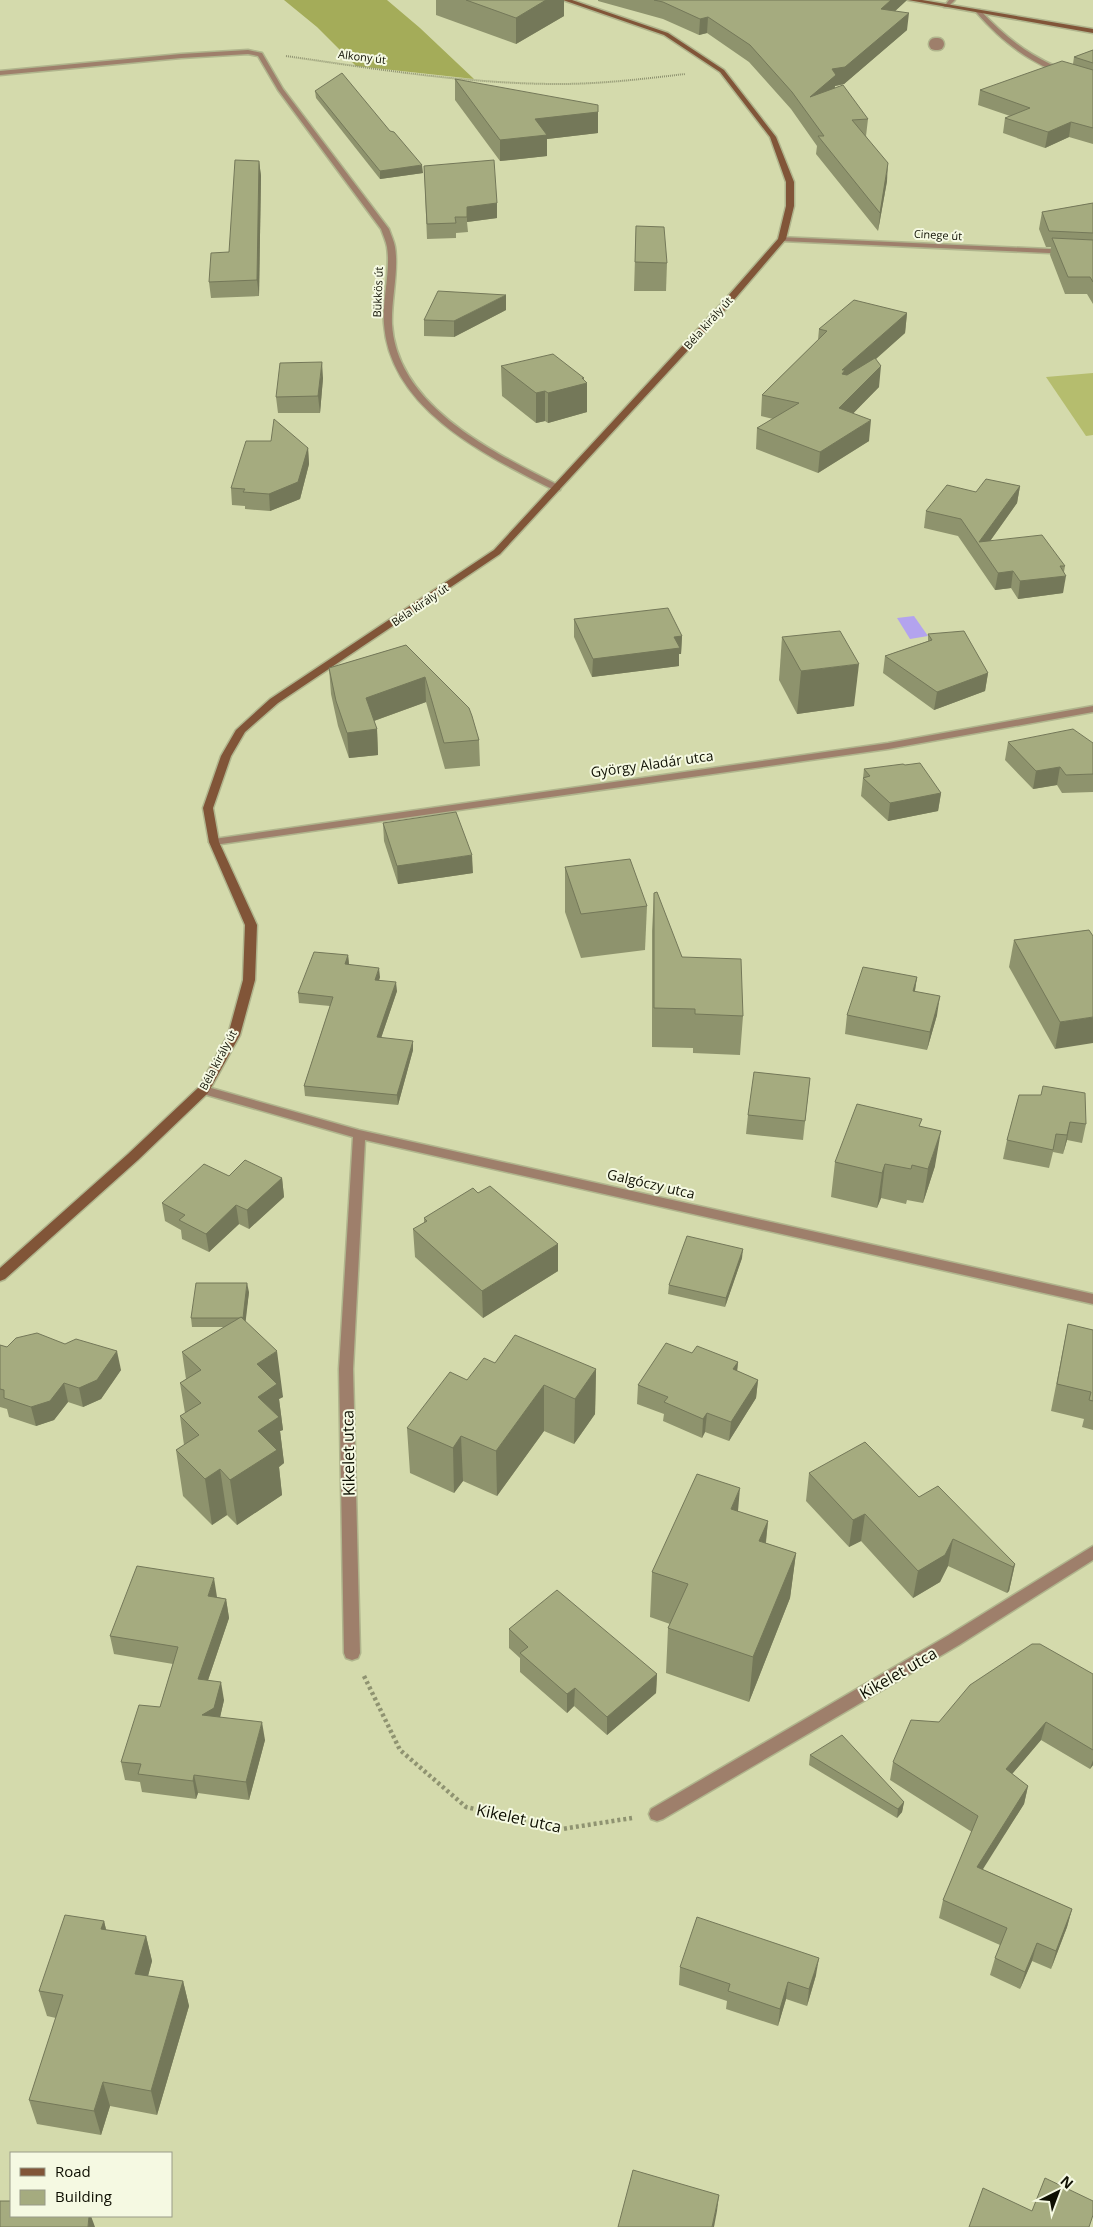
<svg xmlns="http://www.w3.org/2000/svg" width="1093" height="2227" font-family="'Open Sans',sans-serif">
<rect width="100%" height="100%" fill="#d4daac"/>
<polygon fill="#b5bd6e" points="1093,373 1093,435 1086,436 1046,377"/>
<polygon fill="#a4ac59" points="284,0 387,0 420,28 474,79 356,66 317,27"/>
<polygon fill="#b3a3ee" points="914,616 928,636 910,639 897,618"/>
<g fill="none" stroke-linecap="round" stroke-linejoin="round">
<defs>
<polyline id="lane" points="935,44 938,44"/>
<g id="street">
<polygon points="949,0 955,0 948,7 944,7"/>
<path d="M976,10H980C1014,47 1045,66 1093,80V84C1043,71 1010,51 976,12Z"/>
<path d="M248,50L262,53L283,89L389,229C391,235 394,241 395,247C399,271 391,300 392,324C397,407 495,453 560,486V490H554C487,456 390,410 384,324C382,300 391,271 387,247C386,241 383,235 381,229L278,90L258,56L248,54L181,58L0,75V71L181,54Z"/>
<polygon points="779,237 1093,251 1093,255 782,241 779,241"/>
<polygon points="1093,706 1093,712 888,749 214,845 209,842 214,839 888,743"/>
<polygon points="204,1086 359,1130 1093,1294 1093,1304 365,1140 353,1369 360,1653 358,1658 352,1660 346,1658 344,1653 339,1369 353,1137 200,1093 198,1090 200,1087"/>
<polygon points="1093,1546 1093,1560 959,1645 663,1819 657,1821 651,1819 649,1814 651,1809 949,1635"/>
</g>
<g id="secondary">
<polygon points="563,0 572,0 668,33 724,70 776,137 794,182 794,206 786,239 727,308 500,554 278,703 245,732 231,756 213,808 219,842 257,925 255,980 240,1035 208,1093 138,1160 5,1279 0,1281 0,1268 128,1154 199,1087 228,1035 243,980 245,925 209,842 203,808 221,756 236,730 270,699 494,550 721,304 778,239 786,206 786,182 770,137 720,72 664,35"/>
<polygon points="908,0 922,0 1093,29 1093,33"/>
</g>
</defs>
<use href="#lane" stroke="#b0b58d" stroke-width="15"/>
<use href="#street" stroke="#b0b58d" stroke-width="3"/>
<use href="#secondary" stroke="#b0b58d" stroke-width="3"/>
<path stroke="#8f9371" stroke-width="2" stroke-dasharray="1 1" stroke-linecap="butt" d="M286,56C376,69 468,84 559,84C601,84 643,79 685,74"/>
<polyline stroke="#8f9371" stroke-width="4.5" stroke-dasharray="3 3" stroke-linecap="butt" points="364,1676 400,1750 466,1807 562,1829 632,1818"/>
<use href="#lane" stroke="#9e7f6b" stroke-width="12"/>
<use href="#street" fill="#9e7f6b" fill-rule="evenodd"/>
<use href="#secondary" fill="#815538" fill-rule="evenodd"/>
</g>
<g fill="#8e936d">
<polygon points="436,0 564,0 564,16 516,44 436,15"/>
<polygon points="598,0 907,0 895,11 907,30 844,84 835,86 835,88 868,119 866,136 887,181 878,231 816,154 817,146 791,109 749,62 707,33 699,35 663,19 598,1"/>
<polygon points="1093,50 1093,144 1069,137 1045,148 1003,133 1005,118 1010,116 978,105 980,90 1073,64 1074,57"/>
<polygon points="455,79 598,133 547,139 547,156 500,161 455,100"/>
<polygon points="315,91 390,131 423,173 380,179 316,98"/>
<polygon points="259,161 261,176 259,296 211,298 209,282 229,252"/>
<polygon points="424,166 497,203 497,218 467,222 468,232 456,233 456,238 427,239"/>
<polygon points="1093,203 1093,304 1087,294 1065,294 1050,255 1051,247 1046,247 1039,229 1042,212"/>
<polygon points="636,226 667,263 666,291 634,291"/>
<polygon points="506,310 454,337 424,336 424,320"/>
<polygon points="907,313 905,333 876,359 879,387 853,413 869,441 818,473 756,449 757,428 773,419 761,416 762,395 818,340 819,329"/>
<polygon points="501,366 584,380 587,412 548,423 545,421 536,423 502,396"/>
<polygon points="323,378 320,413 278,413 276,397"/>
<polygon points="271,441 308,448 309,464 300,499 270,511 245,509 245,506 232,505 231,488"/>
<polygon points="1020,486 1017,503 990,541 1065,566 1064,572 1063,593 1018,599 1011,588 995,590 958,536 924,528 926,511 976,492"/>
<polygon points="574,619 682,636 681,654 679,654 679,666 592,677 574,637"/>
<polygon points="928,634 988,673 985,691 934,710 883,673 885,656 928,641"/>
<polygon points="782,637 854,706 797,714 779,680"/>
<polygon points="406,645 479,740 480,766 445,769 426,702 374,721 377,729 378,755 349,758 338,726 331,694 329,668"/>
<polygon points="1008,742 1093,743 1093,792 1062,793 1057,785 1033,789 1005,760"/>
<polygon points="905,765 941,793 938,811 888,821 861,796 864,769"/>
<polygon points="383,823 473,873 398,884 384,841"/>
<polygon points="565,867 647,906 645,950 581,958 565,912"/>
<polygon points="654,893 682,957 743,1016 740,1055 693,1053 693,1048 652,1047 652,931"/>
<polygon points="1089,930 1055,1049 1009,967 1014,940"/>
<polygon points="348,955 349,964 380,977 379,980 397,991 381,1038 413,1050 398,1105 305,1096 304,1086 330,1006 299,1003 298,993"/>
<polygon points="917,977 915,991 937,1015 927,1050 845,1034 847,1015"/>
<polygon points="810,1078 803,1140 746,1134 748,1115"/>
<polygon points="1019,1095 1086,1124 1082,1143 1067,1140 1063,1154 1053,1152 1049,1168 1003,1159 1007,1140"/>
<polygon points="921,1127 935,1166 923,1203 907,1200 906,1204 881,1198 877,1208 831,1197 835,1162"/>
<polygon points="229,1176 282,1178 284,1197 249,1229 239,1224 209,1252 182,1239 181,1230 165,1221 162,1203"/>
<polygon points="478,1193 558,1244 558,1271 483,1318 415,1257 413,1229 424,1223 424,1218"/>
<polygon points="742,1258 725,1307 668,1294 669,1285"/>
<polygon points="249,1292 245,1321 283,1397 279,1399 283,1430 280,1431 284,1463 279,1467 282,1495 237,1525 227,1515 212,1525 183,1496 176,1450 184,1445 180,1416 185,1413 180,1383 186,1379 182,1352 224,1327 192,1327 191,1318"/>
<polygon points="1068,1324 1093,1330 1093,1430 1082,1427 1084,1419 1051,1411"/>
<polygon points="0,1345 7,1347 121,1370 101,1399 83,1407 68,1402 54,1420 36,1426 9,1417 7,1409 0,1407"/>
<polygon points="692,1353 738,1362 737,1371 758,1380 756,1398 729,1441 705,1432 702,1438 663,1421 664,1414 637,1404 638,1385"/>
<polygon points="495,1363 596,1369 595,1414 574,1444 544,1431 497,1496 463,1481 454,1493 410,1473 407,1428 467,1380"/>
<polygon points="809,1473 919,1497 1015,1564 1009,1591 1007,1593 948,1566 940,1582 913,1598 861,1541 849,1547 806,1501"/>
<polygon points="738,1512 768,1521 766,1543 796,1553 790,1598 749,1702 666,1673 668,1628 670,1624 650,1617 652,1572"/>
<polygon points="217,1597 226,1599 229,1618 208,1680 224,1700 220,1717 265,1740 249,1800 198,1793 196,1799 142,1792 140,1782 125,1780 121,1762 160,1707 173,1664 114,1654 110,1636"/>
<polygon points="509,1629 657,1674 656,1693 607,1735 574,1706 567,1713 520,1672 520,1658 509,1648"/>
<polygon points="1093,1674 1093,1765 1090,1769 1041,1740 1012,1774 1028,1786 1024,1804 982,1869 1072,1909 1067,1927 1051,1969 1032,1961 1020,1989 990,1975 995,1958 1000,1945 939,1918 943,1900 972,1832 890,1780 893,1762 939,1722"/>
<polygon points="810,1755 904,1802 902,1812 897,1818 809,1765"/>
<polygon points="104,1921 106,1930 146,1936 152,1961 148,1976 183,1981 189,2006 157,2115 110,2106 101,2135 37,2124 29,2100 56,2018 47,2016 39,1991"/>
<polygon points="680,1967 816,1975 807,2006 786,1999 778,2026 726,2009 727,2001 679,1985"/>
</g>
<g fill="#747859">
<polygon points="546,0 564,0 564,16 516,44 516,18"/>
<polygon points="891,0 907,0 880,25 881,9"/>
<polygon points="909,13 907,30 844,84 835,86 834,92 810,97 832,69"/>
<polygon points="708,17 707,33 699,35 700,19"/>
<polygon points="598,105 598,133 547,139 547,156 500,161 500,140 535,119"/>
<polygon points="1071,122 1069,137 1045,148 1048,132"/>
<polygon points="259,161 261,176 259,296 257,280"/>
<polygon points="888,163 887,181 878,231 880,213"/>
<polygon points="422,165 423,173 380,179 380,171"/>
<polygon points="497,203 497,218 467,222 467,207"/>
<polygon points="506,295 506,310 454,337 454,321"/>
<polygon points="907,313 905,333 844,387 842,370"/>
<polygon points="322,362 323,378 320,413 318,396"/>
<polygon points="881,366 879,387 838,429 839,408"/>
<polygon points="584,378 583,384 587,383 587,412 548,423 548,393"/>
<polygon points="545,391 545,421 536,423 536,393"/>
<polygon points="871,420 869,441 818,473 820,452"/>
<polygon points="308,448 309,464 300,499 270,511 269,494"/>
<polygon points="1020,486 1017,503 983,551 979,542"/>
<polygon points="1013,571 1011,588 995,590 998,573"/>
<polygon points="1066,576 1063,593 1018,599 1020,581"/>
<polygon points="682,636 681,654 679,654 679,666 592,677 593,659 674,637"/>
<polygon points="859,664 854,706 797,714 801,671"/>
<polygon points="988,673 985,691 934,710 937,692"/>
<polygon points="425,677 426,702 368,723 366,698"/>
<polygon points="377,729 378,755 349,758 347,733"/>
<polygon points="1060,767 1057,785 1033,789 1036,771"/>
<polygon points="941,793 938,811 888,821 890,803"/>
<polygon points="472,855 473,873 398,884 397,866"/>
<polygon points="348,955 349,965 345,964"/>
<polygon points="379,968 380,977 376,989 375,980"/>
<polygon points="917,977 914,996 913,991"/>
<polygon points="396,982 397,991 378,1047 377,1037"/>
<polygon points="940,996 937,1015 927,1050 930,1032"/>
<polygon points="1093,1017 1093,1043 1055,1049 1060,1022"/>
<polygon points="413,1041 413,1050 398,1105 397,1095"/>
<polygon points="1070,1122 1067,1140 1063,1154 1067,1135"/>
<polygon points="941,1131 935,1166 923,1203 928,1169"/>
<polygon points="885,1164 881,1198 877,1208 882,1173"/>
<polygon points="282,1178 284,1197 249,1229 247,1210"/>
<polygon points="236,1205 239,1224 209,1252 206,1234"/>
<polygon points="558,1244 558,1271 483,1318 482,1291"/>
<polygon points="743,1249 742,1258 725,1307 726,1298"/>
<polygon points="247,1283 249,1292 245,1327 243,1318"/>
<polygon points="117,1351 121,1370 101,1399 83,1407 79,1388"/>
<polygon points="277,1351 283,1397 279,1399 283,1430 280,1431 284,1463 279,1467 282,1495 237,1525 230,1480 258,1431 258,1397 257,1364"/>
<polygon points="738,1362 736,1381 733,1369"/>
<polygon points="596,1369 595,1414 574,1444 575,1399"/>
<polygon points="758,1380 756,1398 729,1441 731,1422"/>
<polygon points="64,1383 68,1402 54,1420 36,1426 31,1407"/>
<polygon points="544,1385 544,1431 497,1496 496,1451"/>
<polygon points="707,1413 705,1432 702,1438 703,1419"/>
<polygon points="461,1436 463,1481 454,1493 453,1448"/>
<polygon points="220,1469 227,1515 212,1525 205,1479"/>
<polygon points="740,1488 736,1534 731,1509"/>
<polygon points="865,1514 861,1541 849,1547 853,1520"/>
<polygon points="768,1521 763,1566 759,1541"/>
<polygon points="953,1539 948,1566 940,1582 913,1598 918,1571"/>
<polygon points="796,1553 790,1598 749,1702 753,1657"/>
<polygon points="1015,1564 1009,1591 1007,1593 1013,1567"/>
<polygon points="214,1578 217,1597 211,1615 208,1596"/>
<polygon points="226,1599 229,1618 202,1698 198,1679"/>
<polygon points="657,1674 656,1693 607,1735 607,1717"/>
<polygon points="221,1682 224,1700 218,1726 202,1715"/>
<polygon points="575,1688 574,1706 567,1713 567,1694"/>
<polygon points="262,1722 265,1740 249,1800 246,1782"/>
<polygon points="1046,1722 1041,1740 1001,1787 1006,1769"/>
<polygon points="1093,1760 1093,1765 1090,1769"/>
<polygon points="194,1775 198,1793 196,1799 193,1781"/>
<polygon points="1028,1786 1024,1804 973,1885 977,1867"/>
<polygon points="904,1802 902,1812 897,1818 898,1809"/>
<polygon points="1072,1909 1067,1927 1051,1969 1056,1951"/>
<polygon points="104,1921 110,1946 101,1929"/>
<polygon points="146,1936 152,1961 142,1998 135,1974"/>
<polygon points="1037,1943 1032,1961 1020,1989 1025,1972"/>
<polygon points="819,1958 816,1975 807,2006 809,1989"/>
<polygon points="183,1981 189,2006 157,2115 151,2091"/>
<polygon points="788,1982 786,1999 778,2026 780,2009"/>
<polygon points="103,2082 110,2106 101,2135 94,2111"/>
<polygon points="719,2195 717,2211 714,2227 712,2227"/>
<polygon points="89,2216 91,2216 95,2227 88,2227"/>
</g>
<g fill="#a5ab7f" stroke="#747859">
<polygon points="466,0 546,0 516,18"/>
<polygon points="654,0 891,0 881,9 909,13 845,67 832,69 836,75 810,97 843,85 868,119 852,120 888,163 880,213 818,136 824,136 792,92 750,45 708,17 700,19 663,2"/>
<polygon points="1093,50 1093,63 1074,57"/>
<polygon points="1062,61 1093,70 1093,128 1071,122 1048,132 1005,118 1030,108 980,90"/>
<polygon points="342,73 390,131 394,132 422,165 380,171 315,91"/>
<polygon points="455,79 598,105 598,112 535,119 547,135 500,140"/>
<polygon points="235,160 259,161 257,280 209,282 211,253 229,252"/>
<polygon points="494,160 497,203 467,207 467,217 455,217 456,223 427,224 424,166"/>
<polygon points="1093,203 1093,233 1049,231 1042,212"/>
<polygon points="636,226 664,227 667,263 635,262"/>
<polygon points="1052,238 1093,240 1093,282 1090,277 1068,277"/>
<polygon points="438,291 506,295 454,321 424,320"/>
<polygon points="854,300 907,313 842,370 845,370 842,374 847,375 875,358 881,366 839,408 871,420 820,452 757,428 799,403 762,395 827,331 819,329"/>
<polygon points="553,354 584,378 582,378 587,383 548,393 545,391 536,393 501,366"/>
<polygon points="322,362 318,396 276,397 280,363"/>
<polygon points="274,419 308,448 298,482 269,494 243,492 245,489 231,488 246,441 271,441"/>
<polygon points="986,479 1020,486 979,542 1042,535 1065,566 1060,566 1066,576 1020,581 1013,571 998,573 961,519 926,511 947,485 976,492"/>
<polygon points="668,608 682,636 674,637 680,648 593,659 574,619"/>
<polygon points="840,631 859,664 801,671 782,637"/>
<polygon points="964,631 988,673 937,692 885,656 932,640 928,634"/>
<polygon points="406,645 469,708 472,716 479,740 444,743 425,677 366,698 377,729 347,733 336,701 329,668"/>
<polygon points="1073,729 1093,743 1093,774 1066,775 1060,767 1036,771 1008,742"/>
<polygon points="920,763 941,793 890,803 863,778 870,776 864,769 903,764 905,765"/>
<polygon points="456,812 472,855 397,866 383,823"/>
<polygon points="630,859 647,906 581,914 565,867"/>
<polygon points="657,892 682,957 741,959 743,1016 695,1014 695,1009 654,1008 654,893"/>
<polygon points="1089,930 1093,936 1093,1017 1060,1022 1014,940"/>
<polygon points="314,952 348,955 345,964 379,968 375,980 396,982 377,1037 413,1041 397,1095 304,1086 333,997 298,993"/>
<polygon points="863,967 917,977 913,991 940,996 930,1032 847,1015"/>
<polygon points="754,1072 810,1078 805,1121 748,1115"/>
<polygon points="1043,1086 1085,1093 1086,1124 1070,1122 1067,1135 1056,1134 1053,1150 1007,1140 1019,1095 1041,1095"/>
<polygon points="857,1104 922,1119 919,1126 941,1131 928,1169 912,1165 911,1169 885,1164 882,1173 835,1162"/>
<polygon points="245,1160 282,1178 247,1210 236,1205 206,1234 179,1220 185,1215 162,1203 204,1164 229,1176"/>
<polygon points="490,1186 558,1244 482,1291 413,1229 427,1221 424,1218 473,1188 478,1193"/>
<polygon points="687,1236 743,1249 726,1298 669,1285"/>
<polygon points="196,1283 247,1283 243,1318 241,1317 240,1318 191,1318"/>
<polygon points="241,1317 277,1351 257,1364 277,1384 258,1397 279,1417 258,1431 277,1450 230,1480 220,1469 205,1479 176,1450 199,1435 180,1416 201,1403 180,1383 201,1370 182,1352"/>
<polygon points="1068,1324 1093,1330 1093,1401 1089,1400 1091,1392 1057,1384"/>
<polygon points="37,1333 65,1344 76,1339 117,1351 97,1380 79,1388 64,1383 50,1401 31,1407 4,1398 4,1390 0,1389 0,1345 7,1347 16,1338"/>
<polygon points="515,1335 596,1369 575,1399 544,1385 496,1451 461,1436 453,1448 407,1428 450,1372 467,1380 484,1358 495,1363"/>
<polygon points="666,1343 692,1353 697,1346 738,1362 733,1369 758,1380 731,1422 707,1413 703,1419 664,1402 668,1397 638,1385"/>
<polygon points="865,1442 919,1497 938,1486 1015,1564 1013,1567 953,1539 945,1555 918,1571 865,1514 853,1520 809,1473"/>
<polygon points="697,1474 740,1488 731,1509 768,1521 759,1541 796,1553 753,1657 668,1628 688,1584 652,1572"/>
<polygon points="137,1566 214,1578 208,1596 226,1599 198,1679 221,1682 214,1708 202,1715 262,1722 246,1782 194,1775 193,1781 138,1774 141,1764 121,1762 139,1705 160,1707 178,1647 110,1636"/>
<polygon points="557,1590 657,1674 607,1717 575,1688 567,1694 520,1653 528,1647 509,1629"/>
<polygon points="1032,1644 1040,1644 1093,1674 1093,1750 1046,1722 1006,1769 1028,1786 977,1867 1072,1909 1056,1951 1037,1943 1025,1972 995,1958 1007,1928 943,1900 978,1816 893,1762 911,1720 939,1722 970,1685"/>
<polygon points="842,1735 904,1802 898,1809 810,1755"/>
<polygon points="65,1915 104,1921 101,1929 146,1936 135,1974 183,1981 151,2091 103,2082 94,2111 29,2100 63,1995 39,1991"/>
<polygon points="697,1917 819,1958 809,1989 788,1982 780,2009 728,1991 730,1984 680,1967"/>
<polygon points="633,2170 719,2195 712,2227 618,2227"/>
<polygon points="1045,2178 1093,2201 1093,2215 1089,2227 969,2227 983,2188 1032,2211"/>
<polygon points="0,2201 11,2201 11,2216 89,2216 88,2227 0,2227"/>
</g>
<g text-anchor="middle" stroke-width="4" stroke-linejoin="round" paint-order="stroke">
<g font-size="11" fill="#0e0f02" stroke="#f5f9e2">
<text transform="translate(362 57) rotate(7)" y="4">Alkony út</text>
<text transform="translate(938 235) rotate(3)" y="4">Cinege út</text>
<text transform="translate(378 292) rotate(-88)" y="4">Bükkös út</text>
<text transform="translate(708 323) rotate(-48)" y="4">Béla király út</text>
<text transform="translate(420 605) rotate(-34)" y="4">Béla király út</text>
<text transform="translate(218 1060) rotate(-62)" y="4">Béla király út</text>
</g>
<g font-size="14" fill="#0e0f02" stroke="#f5f9e2">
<text transform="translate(652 764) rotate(-8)" y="5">György Aladár utca</text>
<text transform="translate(651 1184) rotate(13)" y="5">Galgóczy utca</text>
</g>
<g font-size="16" fill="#0e0f02" stroke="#f5f9e2">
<text transform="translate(348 1453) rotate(-91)" y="6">Kikelet utca</text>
<text transform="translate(898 1673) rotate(-30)" y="6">Kikelet utca</text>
<text transform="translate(519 1818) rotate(12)" y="6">Kikelet utca</text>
</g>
</g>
<rect x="10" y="2152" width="162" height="65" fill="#f5f9e2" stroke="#999b88"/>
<rect x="20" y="2168" width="25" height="8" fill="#815538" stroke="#999b88"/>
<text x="55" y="2177" font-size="15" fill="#0e0f02">Road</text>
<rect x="20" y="2190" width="25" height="15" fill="#a5ab7f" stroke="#999b88"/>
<text x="55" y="2202" font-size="15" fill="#0e0f02">Building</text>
<g transform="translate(1058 2192) rotate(42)" stroke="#f5f9e2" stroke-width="4" paint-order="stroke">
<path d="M0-4L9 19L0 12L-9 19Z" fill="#0e0f02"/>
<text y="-8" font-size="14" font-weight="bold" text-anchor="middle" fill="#0e0f02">N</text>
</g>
</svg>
